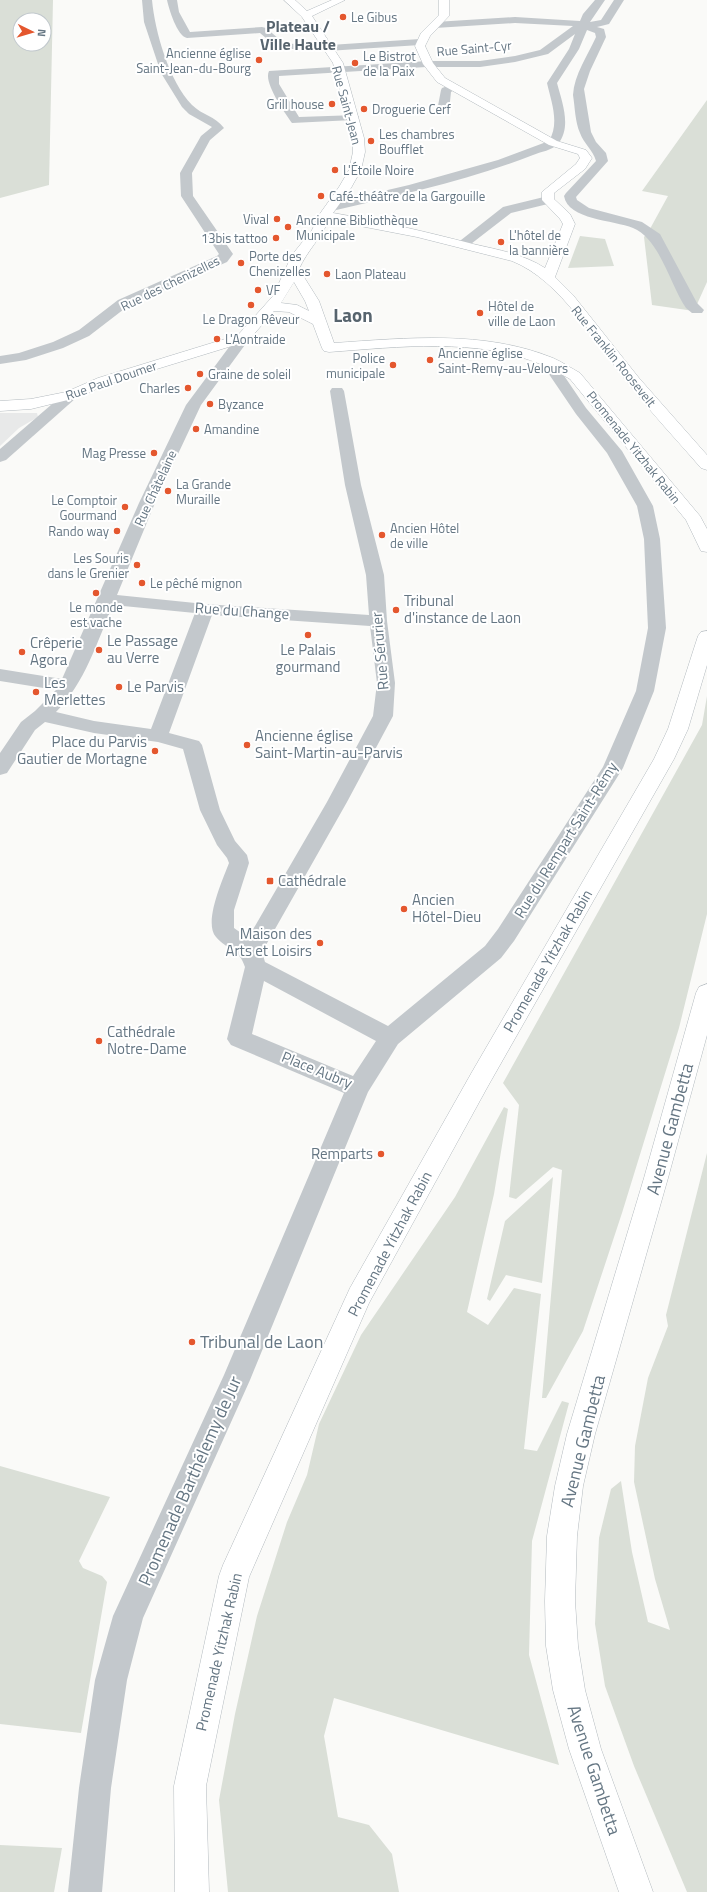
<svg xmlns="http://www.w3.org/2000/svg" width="707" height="1892" font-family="'Titillium Web',sans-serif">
<rect width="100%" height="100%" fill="#fafaf8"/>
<polygon fill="#e8e9e9" points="0,413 37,413 38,417 19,428 0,446"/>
<g fill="#dadfd7" fill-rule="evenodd">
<path d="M0,0H53L49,185L0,198ZM20,20H44V44H20Z"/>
<polygon points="707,100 707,282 694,311 652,305 644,237 651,227 668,196 642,191"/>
<polygon points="580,236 605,239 614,266 568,268"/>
<polygon points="707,696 707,914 679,1028 622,1213 583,1331 546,1398 542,1398 562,1170 553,1167 516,1199 509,1197 519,1105 503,1083 702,725"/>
<polygon points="504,1107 508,1109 494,1194 467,1312 488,1325 514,1288 541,1294 524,1449 537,1451 562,1401 569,1403 532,1541 529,1655 559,1765 334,1698 324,1736 338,1817 369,1825 392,1854 399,1892 228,1892 219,1800 235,1714 257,1616 287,1522 307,1475 319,1424 361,1335 455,1197"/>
<polygon points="707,1153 707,1892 687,1892 634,1766 605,1686 595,1624 599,1538 611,1489 621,1481 632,1552 648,1622 670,1630 655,1579 634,1482 635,1446 648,1378 668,1326 666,1315"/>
<polygon points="553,1177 542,1283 506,1275 490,1301 487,1299 505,1221"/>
<polygon points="0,1466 110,1497 79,1561 83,1568 102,1576 107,1582 81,1733 0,1724"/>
<polygon points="0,1845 62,1848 54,1892 0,1892"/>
</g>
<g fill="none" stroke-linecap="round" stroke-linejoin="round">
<defs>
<g id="secondary">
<path d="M284,0H295L307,11L332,0H345L312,16L343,63L364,138L365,152L361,170L351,188L333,213C380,221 427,232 473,244C499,250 523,254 545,268L563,224L560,219L542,200V192L576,164L580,158L578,154L549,145L437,82L423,64L415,46L421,33L439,15V0H449V16L430,36L425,46L433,63L445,78L557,141L586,150L592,158L585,169L554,193V199L570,214L575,224L555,277L573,295L639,378L707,455V470L701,468C677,440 651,413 628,383C595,343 562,281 512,261L417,237L329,220C321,238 307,251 299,269L319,301L334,343C407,338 484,330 553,358C562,362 571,368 580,373L700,516L707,529V552L701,551L686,520L570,379C561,374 552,368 543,365C477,337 399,347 329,352L324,351L322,348L313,324L289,312L274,311L248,341L108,384L76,398L31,409L0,411V401L31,399L66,392L98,378L238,335L273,296L292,255L312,230L319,215L339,187L349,170L353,152L352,138L333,63L302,17ZM294,282L305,301L309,311L297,305L281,303Z"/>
<polygon points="707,631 707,665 688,729 674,759 488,1086 369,1303 249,1577 206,1786 209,1892 175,1892 174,1786 219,1576 223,1565 350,1288 472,1072 654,759 668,729 698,636 701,632"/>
<polygon points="707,984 707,1035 668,1178 595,1434 583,1486 577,1536 575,1601 578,1646 585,1690 601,1749 653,1892 619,1892 569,1749 553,1690 546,1646 545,1601 547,1536 555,1486 567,1434 644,1178 696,993 699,987"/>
</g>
</defs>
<use href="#secondary" stroke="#b3babf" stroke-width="1"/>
<g fill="#c3c8cc" fill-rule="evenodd">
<path d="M142,0H152C155,32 169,81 192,105C202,115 215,116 224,128L210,140L192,173L193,196L233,254L227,262L128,306L89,336L63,348L26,360L0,364V356L19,353L53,342L79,330L118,300L217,256L219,254L181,196L180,173L201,136L212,127L189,114L182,107L161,73L144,22Z"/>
<path d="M167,0H177L179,12L190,32L262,27L266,28L285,44L326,43L330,45L420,39L425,42L420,45L327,51L323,49H279L260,33L187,38C177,36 169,9 167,0Z"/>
<path d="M595,0H605L590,22L601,20L614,0H624L609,24L597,27L604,29L606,37L590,71L584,89L585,95L591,132L596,142L606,153L608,161L576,197L577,200L589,208L642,222L660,234L697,303L704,310L702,313H692L686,308C670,285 660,239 633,228C614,220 568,220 564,196L566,193L596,161C593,150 584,144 580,133C575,122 575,107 573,95C574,75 588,55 596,37L595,33L587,30L579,49L557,83C562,102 572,127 558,144C553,150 540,152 533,155C469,180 400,195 332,211L328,210L326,207L328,204L409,185L498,160L549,141C560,123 551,101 547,83L569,49L575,34L548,54L515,62L480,67H426L279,76V84L299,117L357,115L359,117L353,120L292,123C285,113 263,82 269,71L428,61H480L515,56L540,50L573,26L515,23L435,28L430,25L435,22L515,17L580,21L583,14Z"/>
<polygon points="453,84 458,87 451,92 449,111 443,114 439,113 437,111 441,90 442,88"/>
<polygon points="548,196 552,197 554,200 552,203 511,213 467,247 457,247 456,244 503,207"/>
<path d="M243,334L248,335L250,338L201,405L155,503L117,595L205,604L369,615L366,575L345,485L330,391L332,388H342L344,391L361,485L384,575L387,621L395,683L393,716L347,802L262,952L265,962L388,1026L485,946L498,929L603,767L636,691L648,628L644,539L637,506L607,453L576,414L540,361L542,358H552L586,408L622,451L653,506L660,539L666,628L654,691L623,768L514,941L501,958L398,1044L368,1092L250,1380L143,1618L127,1680L111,1788L102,1892H68L79,1788L95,1680L113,1616L224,1375L344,1093L231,1045L227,1039L245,967C239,948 227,950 216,937C203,923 223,879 229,863L227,858L217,845L200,810L183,749L158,742L94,733L45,722L35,730L7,773L0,775V753L21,722L35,711L56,690L0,681V669L62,679L139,503L186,405L238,335ZM113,605L195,613L151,729L94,721L56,712C85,683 97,642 113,605ZM212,615L370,626L377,683L373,716L327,802L248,938L234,928V910L249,863L247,855L235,841L220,810L202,745L199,741L169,733ZM264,981L376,1041L353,1076L252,1034Z"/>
<polygon points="71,391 76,392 78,395 76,398 6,460 0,462 0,449 66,392"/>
</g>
<use href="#secondary" fill="#fff" fill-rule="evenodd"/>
</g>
<g fill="#e4572e" stroke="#fff" stroke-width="1.5">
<circle cx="343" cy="17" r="4"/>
<circle cx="259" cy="60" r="4"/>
<circle cx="355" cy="63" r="4"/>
<circle cx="332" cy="104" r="4"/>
<circle cx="364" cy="109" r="4"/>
<circle cx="371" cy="141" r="4"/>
<circle cx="335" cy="170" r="4"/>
<circle cx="321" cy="196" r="4"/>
<circle cx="277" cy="219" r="4"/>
<circle cx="288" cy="227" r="4"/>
<circle cx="276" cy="238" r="4"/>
<circle cx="501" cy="242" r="4"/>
<circle cx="241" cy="263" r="4"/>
<circle cx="327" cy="274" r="4"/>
<circle cx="258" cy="290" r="4"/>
<circle cx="251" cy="305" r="4"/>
<circle cx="480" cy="313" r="4"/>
<circle cx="217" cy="339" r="4"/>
<circle cx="430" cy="360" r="4"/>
<circle cx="393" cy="365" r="4"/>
<circle cx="200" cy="374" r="4"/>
<circle cx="188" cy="388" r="4"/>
<circle cx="210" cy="404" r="4"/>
<circle cx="196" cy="429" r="4"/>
<circle cx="154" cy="453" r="4"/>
<circle cx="168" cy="491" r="4"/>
<circle cx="125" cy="507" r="4"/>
<circle cx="117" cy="531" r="4"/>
<circle cx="382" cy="535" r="4"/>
<circle cx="137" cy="565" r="4"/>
<circle cx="142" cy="583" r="4"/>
<circle cx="96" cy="593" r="4"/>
<circle cx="396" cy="610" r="4"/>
<circle cx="308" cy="635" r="4"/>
<circle cx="99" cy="650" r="4"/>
<circle cx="22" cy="652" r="4"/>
<circle cx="119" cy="687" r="4"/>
<circle cx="36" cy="692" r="4"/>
<circle cx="247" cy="745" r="4"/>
<circle cx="155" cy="751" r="4"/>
<rect x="266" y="877" width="8" height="8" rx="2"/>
<circle cx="404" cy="909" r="4"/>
<circle cx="320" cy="943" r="4"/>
<circle cx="99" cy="1041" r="4"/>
<circle cx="381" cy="1154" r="4"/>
<circle cx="192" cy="1342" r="4"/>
</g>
<g text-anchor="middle" stroke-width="4" stroke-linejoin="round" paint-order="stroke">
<g font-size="13" fill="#657683" stroke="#fff" text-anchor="start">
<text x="351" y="22">Le Gibus</text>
<text x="251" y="58" text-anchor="end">Ancienne église<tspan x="251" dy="15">Saint-Jean-du-Bourg</tspan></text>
<text x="363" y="61">Le Bistrot<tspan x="363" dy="15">de la Paix</tspan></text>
<text x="324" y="109" text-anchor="end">Grill house</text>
<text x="372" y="114">Droguerie Cerf</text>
<text x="379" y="139">Les chambres<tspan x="379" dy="15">Boufflet</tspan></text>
<text x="343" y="175">L'Étoile Noire</text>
<text x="329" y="201">Café-théâtre de la Gargouille</text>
<text x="269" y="224" text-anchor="end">Vival</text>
<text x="296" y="225">Ancienne Bibliothèque<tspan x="296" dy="15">Municipale</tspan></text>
<text x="509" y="240">L'hôtel de<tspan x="509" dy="15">la bannière</tspan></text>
<text x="268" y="243" text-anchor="end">13bis tattoo</text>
<text x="249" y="261">Porte des<tspan x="249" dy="15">Chenizelles</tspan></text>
<text x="335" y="279">Laon Plateau</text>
<text x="266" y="295">VF</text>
<text x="488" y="311">Hôtel de<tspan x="488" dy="15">ville de Laon</tspan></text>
<text x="251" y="324" text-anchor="middle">Le Dragon Rêveur</text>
<text x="225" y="344">L'Aontraide</text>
<text x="438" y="358">Ancienne église<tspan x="438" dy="15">Saint-Remy-au-Velours</tspan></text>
<text x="385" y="363" text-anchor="end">Police<tspan x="385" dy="15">municipale</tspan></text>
<text x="208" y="379">Graine de soleil</text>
<text x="180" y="393" text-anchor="end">Charles</text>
<text x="218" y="409">Byzance</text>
<text x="204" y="434">Amandine</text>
<text x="146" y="458" text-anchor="end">Mag Presse</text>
<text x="176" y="489">La Grande<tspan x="176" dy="15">Muraille</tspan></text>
<text x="117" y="505" text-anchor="end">Le Comptoir<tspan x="117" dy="15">Gourmand</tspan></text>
<text x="390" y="533">Ancien Hôtel<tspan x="390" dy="15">de ville</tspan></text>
<text x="109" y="536" text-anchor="end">Rando way</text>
<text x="129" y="563" text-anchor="end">Les Souris<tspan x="129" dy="15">dans le Grenier</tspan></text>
<text x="150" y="588">Le pêché mignon</text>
<text x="96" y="612" text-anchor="middle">Le monde<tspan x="96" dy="15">est vache</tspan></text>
</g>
<g font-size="13" fill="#657683" stroke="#fff">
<text transform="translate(474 48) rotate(-5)" y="5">Rue Saint-Cyr</text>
<text transform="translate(347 105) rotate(75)" y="5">Rue Saint-Jean</text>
<text transform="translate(170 283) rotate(-26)" y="5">Rue des Chenizelles</text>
<text transform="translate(614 356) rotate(51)" y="5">Rue Franklin Roosevelt</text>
<text transform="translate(111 380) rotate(-19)" y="5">Rue Paul Doumer</text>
<text transform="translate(634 447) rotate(51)" y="5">Promenade Yitzhak Rabin</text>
<text transform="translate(155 488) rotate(-65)" y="5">Rue Châtelaine</text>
</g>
<g font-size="15" fill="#657683" stroke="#fff" text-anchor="start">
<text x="404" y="606">Tribunal<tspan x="404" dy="17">d'instance de Laon</tspan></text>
<text x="107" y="646">Le Passage<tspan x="107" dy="17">au Verre</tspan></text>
<text x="30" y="648">Crêperie<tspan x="30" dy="17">Agora</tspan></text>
<text x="308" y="655" text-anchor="middle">Le Palais<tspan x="308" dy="17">gourmand</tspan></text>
<text x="44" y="688">Les<tspan x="44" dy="17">Merlettes</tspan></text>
<text x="127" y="692">Le Parvis</text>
<text x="255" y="741">Ancienne église<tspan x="255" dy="17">Saint-Martin-au-Parvis</tspan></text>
<text x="147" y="747" text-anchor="end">Place du Parvis<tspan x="147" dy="17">Gautier de Mortagne</tspan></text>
<text x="278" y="886">Cathédrale</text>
<text x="412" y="905">Ancien<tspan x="412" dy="17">Hôtel-Dieu</tspan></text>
<text x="312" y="939" text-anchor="end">Maison des<tspan x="312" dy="17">Arts et Loisirs</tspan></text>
<text x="107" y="1037">Cathédrale<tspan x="107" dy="17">Notre-Dame</tspan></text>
<text x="373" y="1159" text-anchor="end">Remparts</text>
</g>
<g font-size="15" fill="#657683" stroke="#fff">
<text transform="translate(242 611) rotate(4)" y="5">Rue du Change</text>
<text transform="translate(380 651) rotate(-95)" y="5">Rue Sérurier</text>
<text transform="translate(566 840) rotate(-58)" y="5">Rue du Rempart Saint-Rémy</text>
<text transform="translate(548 961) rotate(-60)" y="5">Promenade Yitzhak Rabin</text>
<text transform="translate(317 1070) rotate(22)" y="5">Place Aubry</text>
<text transform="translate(390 1244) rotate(-62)" y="5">Promenade Yitzhak Rabin</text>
<text transform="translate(219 1652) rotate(-77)" y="5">Promenade Yitzhak Rabin</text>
</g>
<g font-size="16" font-weight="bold" fill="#57646e" stroke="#fff">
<text x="298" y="32">Plateau /<tspan x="298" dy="18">Ville Haute</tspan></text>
</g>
<g font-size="18" fill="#657683" stroke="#fff">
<text transform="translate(670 1129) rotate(-75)" y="6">Avenue Gambetta</text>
<text transform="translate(583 1441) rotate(-76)" y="6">Avenue Gambetta</text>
<text transform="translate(190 1481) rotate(-66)" y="6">Promenade Barthélemy de Jur</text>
<text transform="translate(594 1770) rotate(72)" y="6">Avenue Gambetta</text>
</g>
<g font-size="18" fill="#657683" stroke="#fff" text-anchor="start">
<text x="200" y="1348">Tribunal de Laon</text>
</g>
<g font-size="19" font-weight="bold" fill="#57646e" stroke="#fff">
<text x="353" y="322">Laon</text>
</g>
</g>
<g transform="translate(32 32) rotate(95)"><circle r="19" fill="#ffffff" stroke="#c1c8cd"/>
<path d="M0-3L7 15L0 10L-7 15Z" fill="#e4572e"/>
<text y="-6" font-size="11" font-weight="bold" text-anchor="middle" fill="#657683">N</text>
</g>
</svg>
